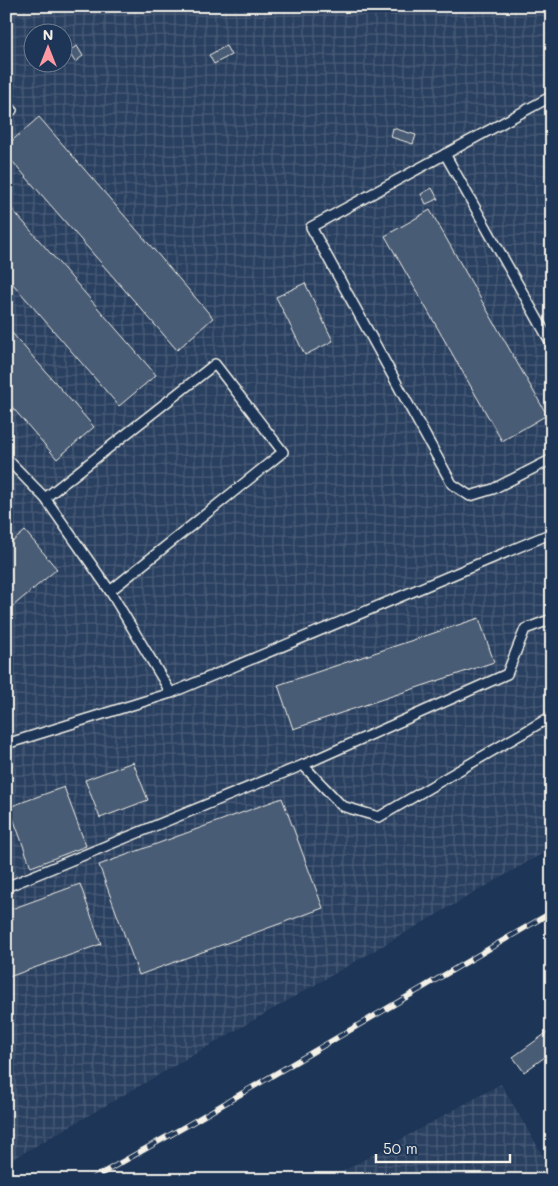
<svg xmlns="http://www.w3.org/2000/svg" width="558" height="1186" font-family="Mali,sans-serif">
<defs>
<pattern id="industrial-grid" width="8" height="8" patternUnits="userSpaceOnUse" patternTransform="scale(1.25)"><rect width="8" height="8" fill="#2a4060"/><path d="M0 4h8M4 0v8" fill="none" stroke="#4a5c77"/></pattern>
</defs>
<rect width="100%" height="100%" fill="#1d3557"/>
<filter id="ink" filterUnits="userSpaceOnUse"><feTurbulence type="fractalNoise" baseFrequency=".02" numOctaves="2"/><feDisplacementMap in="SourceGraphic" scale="10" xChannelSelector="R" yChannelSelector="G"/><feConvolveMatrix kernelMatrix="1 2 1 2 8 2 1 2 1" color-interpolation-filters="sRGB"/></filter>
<g filter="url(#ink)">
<g fill="url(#industrial-grid)" fill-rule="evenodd">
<path d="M6,6H552V848L6,1163ZM32,32H62V62H32Z"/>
<polygon points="501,1084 552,1171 552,1180 327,1180"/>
</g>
<g fill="#485b74" stroke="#f4f1e8">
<polygon points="77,46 83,56 75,62 68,51"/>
<polygon points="226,46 231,55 214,64 209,55"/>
<polygon points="39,117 213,318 177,350 6,154 6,146"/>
<polygon points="393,128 416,135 413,144 391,137"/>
<polygon points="432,188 438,199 426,204 421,194"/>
<polygon points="6,202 156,375 119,406 6,276"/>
<polygon points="430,210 547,415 502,441 385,236"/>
<polygon points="305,283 333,341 305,355 276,297"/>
<polygon points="6,326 94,427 57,459 6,400"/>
<polygon points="25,531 57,569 6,612 6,547"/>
<polygon points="479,618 494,662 293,729 278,685"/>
<polygon points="133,762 148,800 100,818 85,780"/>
<polygon points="64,787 86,846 31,867 9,807"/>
<polygon points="282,798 323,908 139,975 99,865"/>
<polygon points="80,884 101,944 6,978 6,911"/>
<polygon points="552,1029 552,1052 524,1072 513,1057"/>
</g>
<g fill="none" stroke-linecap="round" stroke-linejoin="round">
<defs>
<g id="service">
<polyline points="552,96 311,227 452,484 470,496 493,489 552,459"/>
<polyline points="6,114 12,110"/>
<polyline points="445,154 552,345"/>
<polyline points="6,458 45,498 110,591 171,693"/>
<polyline points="45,498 215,364 283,452 110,591"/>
<polyline points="6,744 171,693 552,533"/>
<polyline points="303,765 342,806 379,817 552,716"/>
<polyline points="6,887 303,765 507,674 525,629 552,619"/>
</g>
</defs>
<use href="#service" stroke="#f4f1e8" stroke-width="12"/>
<use href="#service" stroke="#1d3557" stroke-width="9"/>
<defs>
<polyline id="rail" points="90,1180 186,1126 552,912"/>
</defs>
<use href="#rail" stroke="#f4f1e8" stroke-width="5.5"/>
<use href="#rail" stroke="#1d3557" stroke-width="4" stroke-dasharray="11" stroke-linecap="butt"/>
</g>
</g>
<rect width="558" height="1186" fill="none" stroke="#1d3557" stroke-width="25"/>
<rect x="12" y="12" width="533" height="1161" fill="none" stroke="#f4f1e8" stroke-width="2" filter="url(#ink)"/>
<g transform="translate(48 48)"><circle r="24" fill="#1d3557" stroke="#738091"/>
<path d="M0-4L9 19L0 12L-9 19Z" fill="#ff9aa2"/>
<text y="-8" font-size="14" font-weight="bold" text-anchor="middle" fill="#f4f1e8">N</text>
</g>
<path d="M376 1154v8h134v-8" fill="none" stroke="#f4f1e8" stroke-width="2.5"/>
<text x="383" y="1154" font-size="15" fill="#f4f1e8" stroke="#1d3557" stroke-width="4" paint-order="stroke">50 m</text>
</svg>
